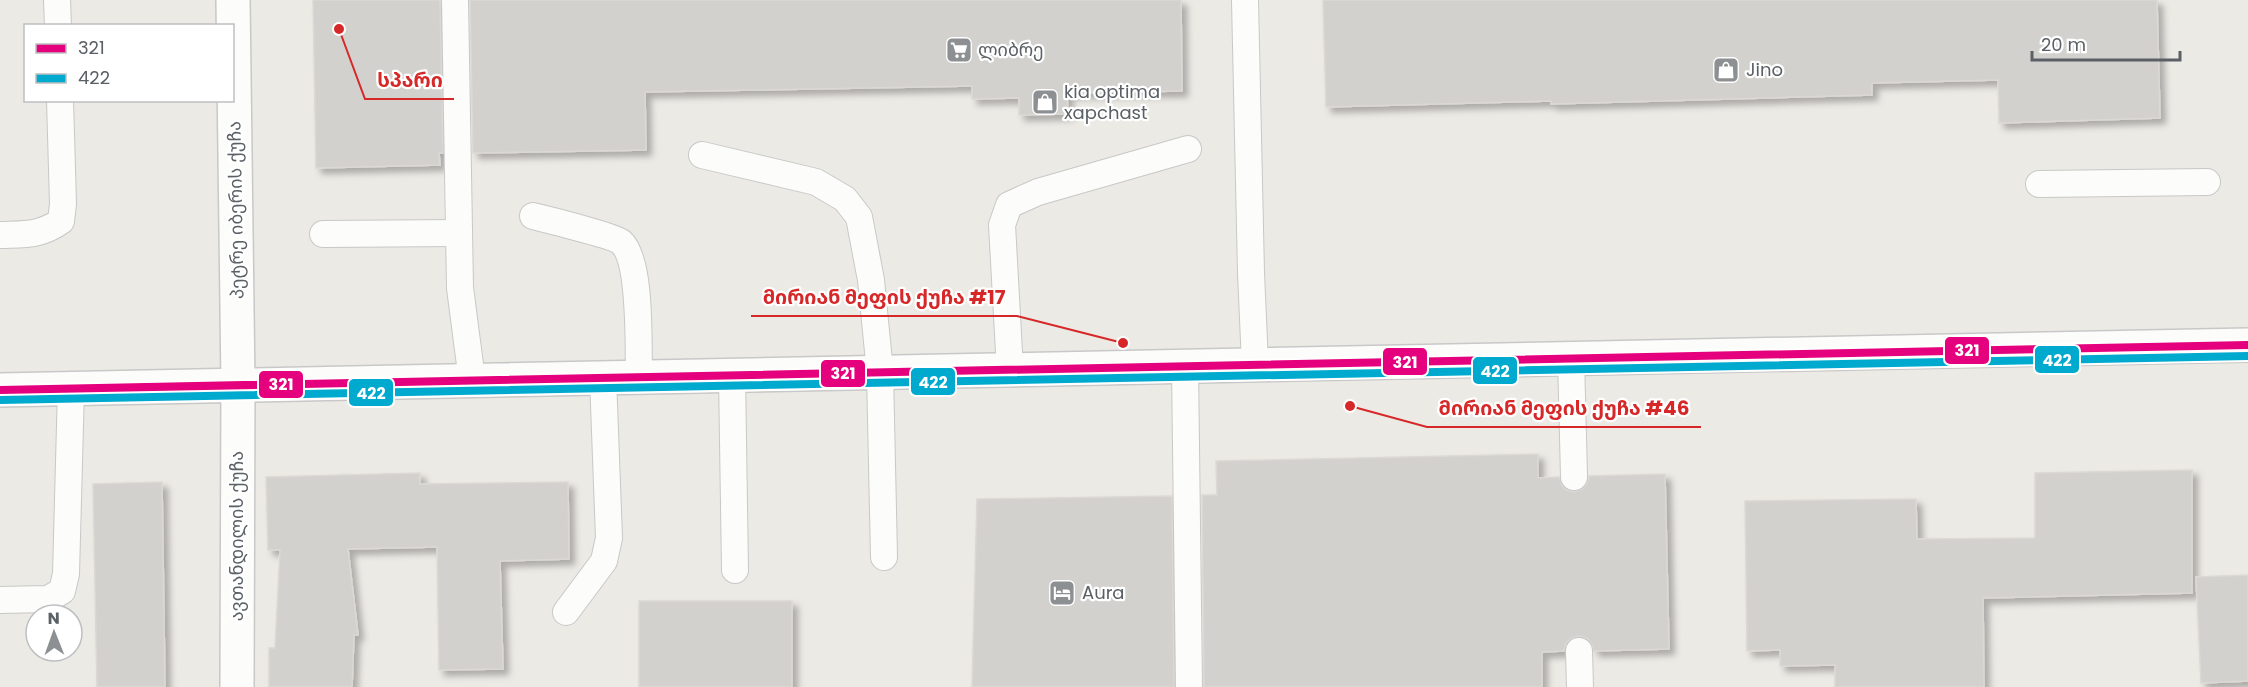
<svg xmlns="http://www.w3.org/2000/svg" width="2248" height="687" font-family="Poppins,'Noto Sans Georgian',sans-serif">
<defs>
<filter id="shadow"><feDropShadow dx="5.5" dy="5.5" stdDeviation="3" flood-color="#0004"/></filter>
</defs>
<rect width="100%" height="100%" fill="#eceae5"/>
<g fill="#d2d1ce" stroke="#dcd9d4" stroke-width="1.5" filter="url(#shadow)">
<polygon points="313,0 440,0 443,153 439,153 440,165 316,168"/>
<polygon points="470,0 1181,0 1182,91 1067,93 1068,114 1019,115 1019,98 972,99 972,86 645,92 646,150 473,153"/>
<polygon points="1323,0 2157,0 2160,118 1999,123 1998,80 1872,83 1872,95 1551,104 1551,101 1326,107"/>
<polygon points="1538,454 1538,478 1559,477 1562,485 1566,490 1574,492 1582,489 1587,484 1589,476 1665,474 1669,649 1594,651 1592,644 1587,638 1579,636 1572,638 1566,643 1564,651 1542,652 1542,687 1204,687 1202,495 1217,495 1216,461"/>
<polygon points="2192,470 2192,593 1983,598 1984,687 1835,687 1835,665 1780,666 1780,650 1747,651 1745,501 1916,499 1917,539 2035,538 2035,473"/>
<polygon points="420,473 420,484 568,482 569,559 500,561 503,669 439,670 437,547 348,549 358,635 354,635 352,687 269,687 269,648 275,648 280,550 268,550 266,477"/>
<polygon points="162,482 165,687 97,687 93,484"/>
<polygon points="1172,496 1174,687 972,687 977,499"/>
<polygon points="2248,575 2248,681 2201,683 2196,577"/>
<rect x="639" y="601" width="153" height="86"/>
</g>
<g fill="none" stroke-linecap="round" stroke-linejoin="round">
<defs>
<g id="service">
<polyline points="57,0 58,26"/>
<polyline points="455,0 460,288 472,380"/>
<polyline points="1245,0 1251,273 1255,364"/>
<polyline points="702,155 816,182 845,199 859,217 871,280 880,372 884,557"/>
<polyline points="2039,184 2207,182"/>
<path d="M533,216C548,220 614,236 621,242C642,260 638,348 639,377"/>
<polyline points="323,234 459,233"/>
<path d="M0,235C25,234 40,236 61,221L63,204L60,100"/>
<polyline points="1571,358 1574,477"/>
<polyline points="1185,366 1189,687"/>
<polyline points="1010,370 1002,225 1009,205 1038,192 1188,149"/>
<polyline points="732,375 735,570"/>
<polyline points="0,600 48,599 62,591 66,574 71,388"/>
<polyline points="566,612 604,561 609,538 603,378"/>
<polyline points="1579,651 1580,687"/>
</g>
<polyline id="tertiary" points="233,0 238,385 237,687"/>
<polyline id="secondary" points="0,390 2248,345"/>
</defs>
<use href="#service" stroke="#c8c8c8" stroke-width="28"/>
<use href="#tertiary" stroke="#c8c8c8" stroke-width="36"/>
<use href="#secondary" stroke="#c8c8c8" stroke-width="36"/>
<use href="#service" stroke="#fcfcfb" stroke-width="26"/>
<use href="#tertiary" stroke="#fcfcfb" stroke-width="33"/>
<use href="#secondary" stroke="#fcfcfb" stroke-width="33"/>
<defs>
<polyline id="bus-1" points="0,390 2248,345"/>
<polyline id="bus-2" points="0,400 2248,356"/>
</defs>
<use href="#bus-1" stroke="#fff" stroke-width="12"/>
<use href="#bus-2" stroke="#fff" stroke-width="12"/>
<use href="#bus-1" stroke="#e5007d" stroke-width="8"/>
<use href="#bus-2" stroke="#00a9ce" stroke-width="8"/>
</g>
<defs>
<symbol id="supermarket-square" viewBox="-11 -11 22 22"><rect x="-9" y="-9" width="18" height="18" rx="4" fill="#8d9092" stroke="#fff"/><path d="M-6-5.5h2.5l.6 2H6L4.5 2H-2.5L-4.4-4H-6ZM-1.5 3.2a1.3 1.3 0 1 0 .1 0ZM3 3.2a1.3 1.3 0 1 0 .1 0Z" fill="#fff"/></symbol>
<symbol id="shop-square" viewBox="-11 -11 22 22"><rect x="-9" y="-9" width="18" height="18" rx="4" fill="#8d9092" stroke="#fff"/><path d="M-5-2.5h2.3a2.7 3.5 0 0 1 5.4 0H5L5.5 6h-11ZM-1.5-2.5h3a1.5 2.3 0 0 0-3 0Z" fill="#fff"/></symbol>
<symbol id="hotel-square" viewBox="-11 -11 22 22"><rect x="-9" y="-9" width="18" height="18" rx="4" fill="#8d9092" stroke="#fff"/><path d="M-6-4.5h1.5V1H6V5H4.5V3h-9V5H-6ZM-4 0a1.8 1.8 0 1 1 3.6 0ZM.5 0V-2.5h3Q6-2.5 6 0Z" fill="#fff"/></symbol>
</defs>
<g fill-rule="evenodd">
<use href="#supermarket-square" x="944" y="35" width="30" height="30"/>
<use href="#shop-square" x="1711" y="55" width="30" height="30"/>
<use href="#shop-square" x="1030" y="87" width="30" height="30"/>
<use href="#hotel-square" x="1047" y="578" width="30" height="30"/>
</g>
<g text-anchor="middle" stroke-width="4.5" stroke-linejoin="round" paint-order="stroke">
<g font-size="18" fill="#5a6065" stroke="#fff" text-anchor="start">
<text x="978" y="56">ლიბრე</text>
<text x="1746" y="76">Jino</text>
<text x="1064" y="98">kia optima<tspan x="1064" dy="21">xapchast</tspan></text>
<text x="1082" y="599">Aura</text>
</g>
<g font-size="18" fill="#5a6065" stroke="#fff">
<text transform="translate(236 210) rotate(-91)" y="6">პეტრე იბერის ქუჩა</text>
<text transform="translate(237 536) rotate(-90)" y="6">ავთანდილის ქუჩა</text>
</g>
</g>
<path fill="none" stroke="#d62828" stroke-width="2" d="M339 29L365 99H454M1123 343L1017 316H751M1350 406L1427 427H1701"/>
<g fill="#d62828" stroke="#fff" stroke-width="2">
<circle cx="339" cy="29" r="6"/>
<circle cx="1123" cy="343" r="6"/>
<circle cx="1350" cy="406" r="6"/>
</g>
<g font-size="20" text-anchor="middle" font-weight="bold" fill="#d62828" stroke="#fff" stroke-width="4.5" stroke-linejoin="round" paint-order="stroke">
<text x="410" y="87">სპარი</text>
<text x="884" y="304">მირიან მეფის ქუჩა #17</text>
<text x="1564" y="415">მირიან მეფის ქუჩა #46</text>
</g>
<g stroke="#fff" stroke-width="2">
<rect x="1944" y="336" width="46" height="29" rx="6" fill="#e5007d"/>
<rect x="2034" y="345" width="46" height="29" rx="6" fill="#00a9ce"/>
<rect x="1382" y="347" width="46" height="29" rx="6" fill="#e5007d"/>
<rect x="1472" y="356" width="46" height="29" rx="6" fill="#00a9ce"/>
<rect x="820" y="359" width="46" height="29" rx="6" fill="#e5007d"/>
<rect x="910" y="367" width="46" height="29" rx="6" fill="#00a9ce"/>
<rect x="258" y="370" width="46" height="29" rx="6" fill="#e5007d"/>
<rect x="348" y="378" width="46" height="29" rx="6" fill="#00a9ce"/>
</g>
<g font-size="16" text-anchor="middle" font-weight="bold" fill="#fff">
<text x="1967" y="356">321</text>
<text x="2057" y="366">422</text>
<text x="1405" y="368">321</text>
<text x="1495" y="377">422</text>
<text x="843" y="379">321</text>
<text x="933" y="388">422</text>
<text x="281" y="390">321</text>
<text x="371" y="399">422</text>
</g>
<rect x="24" y="24" width="210" height="78" fill="#ffffff" stroke="#bdbfc1" stroke-width="1.5"/>
<rect x="36" y="44" width="30" height="9" fill="#e5007d" stroke="#bdbfc1" stroke-width="1.5"/>
<text x="78" y="54" font-size="18" fill="#5a6065">321</text>
<rect x="36" y="74" width="30" height="9" fill="#00a9ce" stroke="#bdbfc1" stroke-width="1.5"/>
<text x="78" y="84" font-size="18" fill="#5a6065">422</text>
<g transform="translate(54 633) rotate(359)"><circle r="28" fill="#ffffff" stroke="#bdbfc1" stroke-width="1.5"/>
<path d="M0-4.5L10 22L0 15L-10 22Z" fill="#8d9092"/>
<text y="-9" font-size="16" font-weight="bold" text-anchor="middle" fill="#5a6065">N</text>
</g>
<path d="M2032 51v9h148v-9" fill="none" stroke="#5a6065" stroke-width="3"/>
<text x="2041" y="51" font-size="18" fill="#5a6065" stroke="#ffffff" stroke-width="4.5" paint-order="stroke">20 m</text>
</svg>
